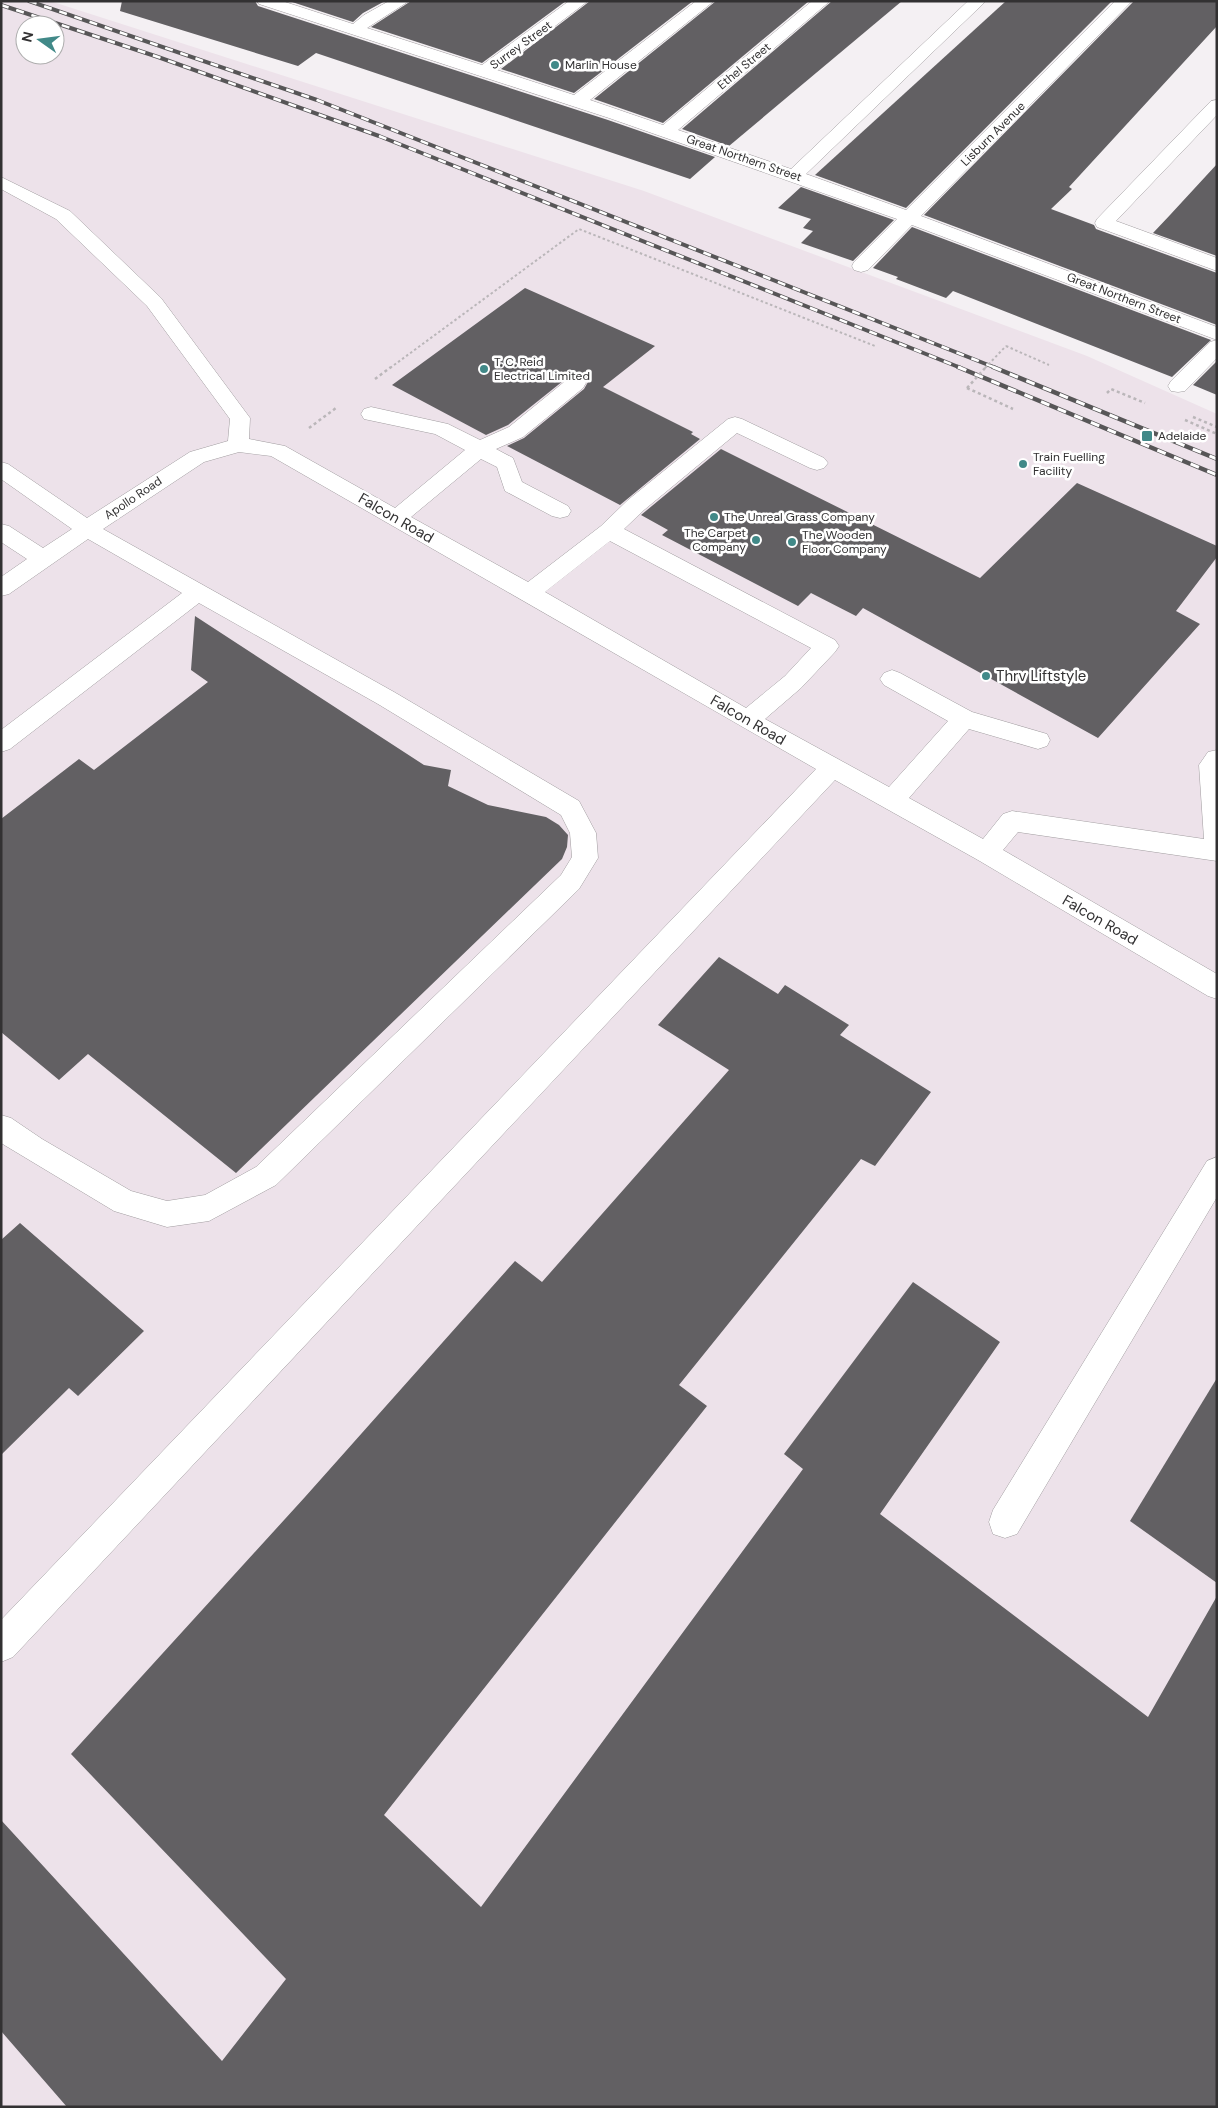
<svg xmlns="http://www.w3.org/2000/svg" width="1218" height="2108" font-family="'DM Sans',sans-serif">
<rect width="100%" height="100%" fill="#f4f0f3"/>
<path fill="#ede2ea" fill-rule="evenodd" d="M1,1H50L644,191L1087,356L1217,414V2107H1ZM25,25H55V55H25Z"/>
<g fill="#626063">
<polygon points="122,1 255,1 258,6 608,120 715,157 690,179 316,53 298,66 120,11"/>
<polygon points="289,1 385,1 363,13 353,22"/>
<polygon points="411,1 566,1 482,63 371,27"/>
<polygon points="590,1 693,1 574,93 501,69"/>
<polygon points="716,1 809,1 663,123 594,99"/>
<polygon points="832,1 902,1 729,146 682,129"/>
<polygon points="1006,1 1112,1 906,208 815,175"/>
<polygon points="1134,1 1217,1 1217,26 1069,187 1072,189 1051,209 1094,225 1096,229 1217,273 1217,325 924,215"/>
<polygon points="1217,164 1217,256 1153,233 1170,215"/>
<polygon points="801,187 894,220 853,261 801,243 813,231 803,228 811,219 778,208"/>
<polygon points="912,227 1211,340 1172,377 953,291 946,298 896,279 898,277 873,268"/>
<polygon points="525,288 655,346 603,387 693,432 691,434 700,439 620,505 507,446 524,438 584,389 588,382 583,376 568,377 508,425 486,435 392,385"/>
<polygon points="1217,361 1217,395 1193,385"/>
<polygon points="721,449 980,578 1077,483 1217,546 1217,557 1176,611 1200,624 1098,738 863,608 856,616 811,593 798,606 662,535 668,530 641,515"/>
<polygon points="195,616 424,765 451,770 448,786 488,805 546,817 559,825 568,835 567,847 562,859 236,1173 88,1054 59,1080 1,1032 1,819 79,759 94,770 208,682 191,670"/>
<polygon points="719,957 778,994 785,985 849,1025 840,1035 931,1092 875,1166 861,1159 679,1385 707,1406 384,1815 481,1907 803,1469 784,1454 913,1282 1000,1342 880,1514 1148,1717 1217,1596 1217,2107 67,2107 1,2031 1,1820 222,2061 286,1979 71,1754 305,1497 515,1261 542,1282 729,1070 658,1025"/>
<polygon points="20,1223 144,1331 78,1396 69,1388 1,1455 1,1240"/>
<polygon points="1217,1378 1217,1583 1130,1521"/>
</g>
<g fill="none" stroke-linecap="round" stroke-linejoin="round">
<defs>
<g id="minor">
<polygon points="257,1 282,1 353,24 364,15 389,1 409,1 367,28 482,65 569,1 588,1 497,70 574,95 696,1 714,1 590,100 663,125 812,1 830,1 678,130 791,169 968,1 986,1 806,174 906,210 1115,1 1132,1 921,216 1217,327 1217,358 1185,391 1178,392 1171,391 1168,386 1171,381 1210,342 1217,340 912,225 868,270 861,272 854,270 852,266 854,262 897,219 609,118 259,4"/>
<polygon points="1217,100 1217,115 1116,221 1217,258 1217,271 1097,227 1095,223 1097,219 1211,101"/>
<path d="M1,177L70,211L161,298L250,418L249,439L285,446L395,508L465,450L435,434L364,419L361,414L364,409L371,407L448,424L480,440L509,427L569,378L576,377L583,378L586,383L583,388L523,437L496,449L513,458L522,482L568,506L571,511L568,516L560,518L552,516L505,491L497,467L481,459L411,517L528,582L601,526L628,500L728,419L735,417L742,419L824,458L828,463L824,468L817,470L810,468L737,433L644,510L624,529L835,640L839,646L835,652L801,688L765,719L889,787L948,721L884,685L880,679L884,673L892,670L900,673L972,712L1047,734L1050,740L1047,746L1038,749L969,729L909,798L983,839L1003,814L1012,811L1204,839L1199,765L1208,752L1217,750V861L1018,832L1003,850L1217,974V999L1208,996L978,860L835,780L13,1657L1,1662V1620L816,769L271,456L239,452L204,462L103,529L394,692L579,801L596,833L598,858L579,889L276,1185L209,1221L167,1227L114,1211L1,1143V1115L11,1118L42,1139L131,1191L167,1201L205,1195L256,1167L561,875L572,857L570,833L561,815L378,704L199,603L10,749L1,752V730L182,593L88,539L9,594L1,596V577L27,559L1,542V524L9,526L43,548L72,529L1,479V462L8,464L87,518L190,452L228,441L230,419L147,306L56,219L1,189ZM610,541L811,648L785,676L746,708L545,592Z"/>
<polygon points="1217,1157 1217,1197 1017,1534 1005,1538 993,1534 989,1522 993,1510 1207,1161"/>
</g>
</defs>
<use href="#minor" stroke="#a19da0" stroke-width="1"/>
<g stroke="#bab6b9" stroke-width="2" stroke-dasharray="2.5 2.5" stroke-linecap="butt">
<polyline points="1006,346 1049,365"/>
<polyline points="390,368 579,229 875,346"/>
</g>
<g stroke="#bab6b9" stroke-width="2.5" stroke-dasharray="3 3" stroke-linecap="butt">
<polyline points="375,379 391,367"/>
<polyline points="967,388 1013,409"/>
<polyline points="1107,393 1111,389 1145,403"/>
<polyline points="1193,417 1217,427"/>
<polyline points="1185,420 1217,434"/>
<polyline points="309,428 336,408"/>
</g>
<use href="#minor" fill="#fff" fill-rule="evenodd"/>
<defs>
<g id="rail-far1">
<polyline points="29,1 317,100 996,368"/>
<polyline points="1,5 158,57 379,136 961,368"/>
</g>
<g id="rail">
<polyline points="958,367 1217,475"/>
<polyline points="993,367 1217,459"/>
</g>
</defs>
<use href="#rail-far1" stroke="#575657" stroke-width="4"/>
<use href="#rail" stroke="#575657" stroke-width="4.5"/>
<use href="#rail-far1" stroke="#fff" stroke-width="2.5" stroke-dasharray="8" stroke-linecap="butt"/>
<use href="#rail" stroke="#fff" stroke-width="3" stroke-dasharray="9" stroke-linecap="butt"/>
<polyline stroke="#bab6b9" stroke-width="2" stroke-dasharray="2.5 2.5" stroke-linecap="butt" points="985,368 1006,346"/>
<polyline stroke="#bab6b9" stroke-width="2.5" stroke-dasharray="3 3" stroke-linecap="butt" points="967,388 986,367"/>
</g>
<g fill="#418988" stroke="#fff" stroke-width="2">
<circle cx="555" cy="65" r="5"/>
<circle cx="484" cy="369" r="5"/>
<rect x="1141" y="430" width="12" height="12" rx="2.5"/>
<circle cx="1023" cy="464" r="5"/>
<circle cx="714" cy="517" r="5"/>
<circle cx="756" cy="540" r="5"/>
<circle cx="792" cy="542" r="5"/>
<circle cx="986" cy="676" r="5"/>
</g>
<g text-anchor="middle" stroke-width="5" stroke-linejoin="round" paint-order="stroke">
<g font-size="12" fill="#323132" stroke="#fff">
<text transform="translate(521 45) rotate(-36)" y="4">Surrey Street</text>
<text transform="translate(744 66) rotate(-40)" y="4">Ethel Street</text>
<text transform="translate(993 134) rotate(-45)" y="4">Lisburn Avenue</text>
<text transform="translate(744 158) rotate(19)" y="4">Great Northern Street</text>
<text transform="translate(1124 298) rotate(21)" y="4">Great Northern Street</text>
<text transform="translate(133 498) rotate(-34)" y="4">Apollo Road</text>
</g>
<g font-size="12" fill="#323132" stroke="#fff" text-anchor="start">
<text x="565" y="69">Marlin House</text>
<text x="494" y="366">T. C. Reid<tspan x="494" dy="14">Electrical Limited</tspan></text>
<text x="1158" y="440">Adelaide</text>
<text x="1033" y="461">Train Fuelling<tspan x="1033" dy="14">Facility</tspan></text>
<text x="724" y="521">The Unreal Grass Company</text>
<text x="746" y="537" text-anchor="end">The Carpet<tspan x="746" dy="14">Company</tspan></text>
<text x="802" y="539">The Wooden<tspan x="802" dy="14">Floor Company</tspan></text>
</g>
<g font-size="15" fill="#323132" stroke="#fff">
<text transform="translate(396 518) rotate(30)" y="5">Falcon Road</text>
<text transform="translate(748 720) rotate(30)" y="5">Falcon Road</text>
<text transform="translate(1100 920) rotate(30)" y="5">Falcon Road</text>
</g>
<g font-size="15" fill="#323132" stroke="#fff" text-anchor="start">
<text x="996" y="681">Thrv Liftstyle</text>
</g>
</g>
<rect width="1218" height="2108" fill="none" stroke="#323132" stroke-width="5"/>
<g transform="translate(40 40) rotate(284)"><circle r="24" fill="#ffffff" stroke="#adadad"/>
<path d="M0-4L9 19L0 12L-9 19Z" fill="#418988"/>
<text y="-8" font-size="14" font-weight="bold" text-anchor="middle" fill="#323132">N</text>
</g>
</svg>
